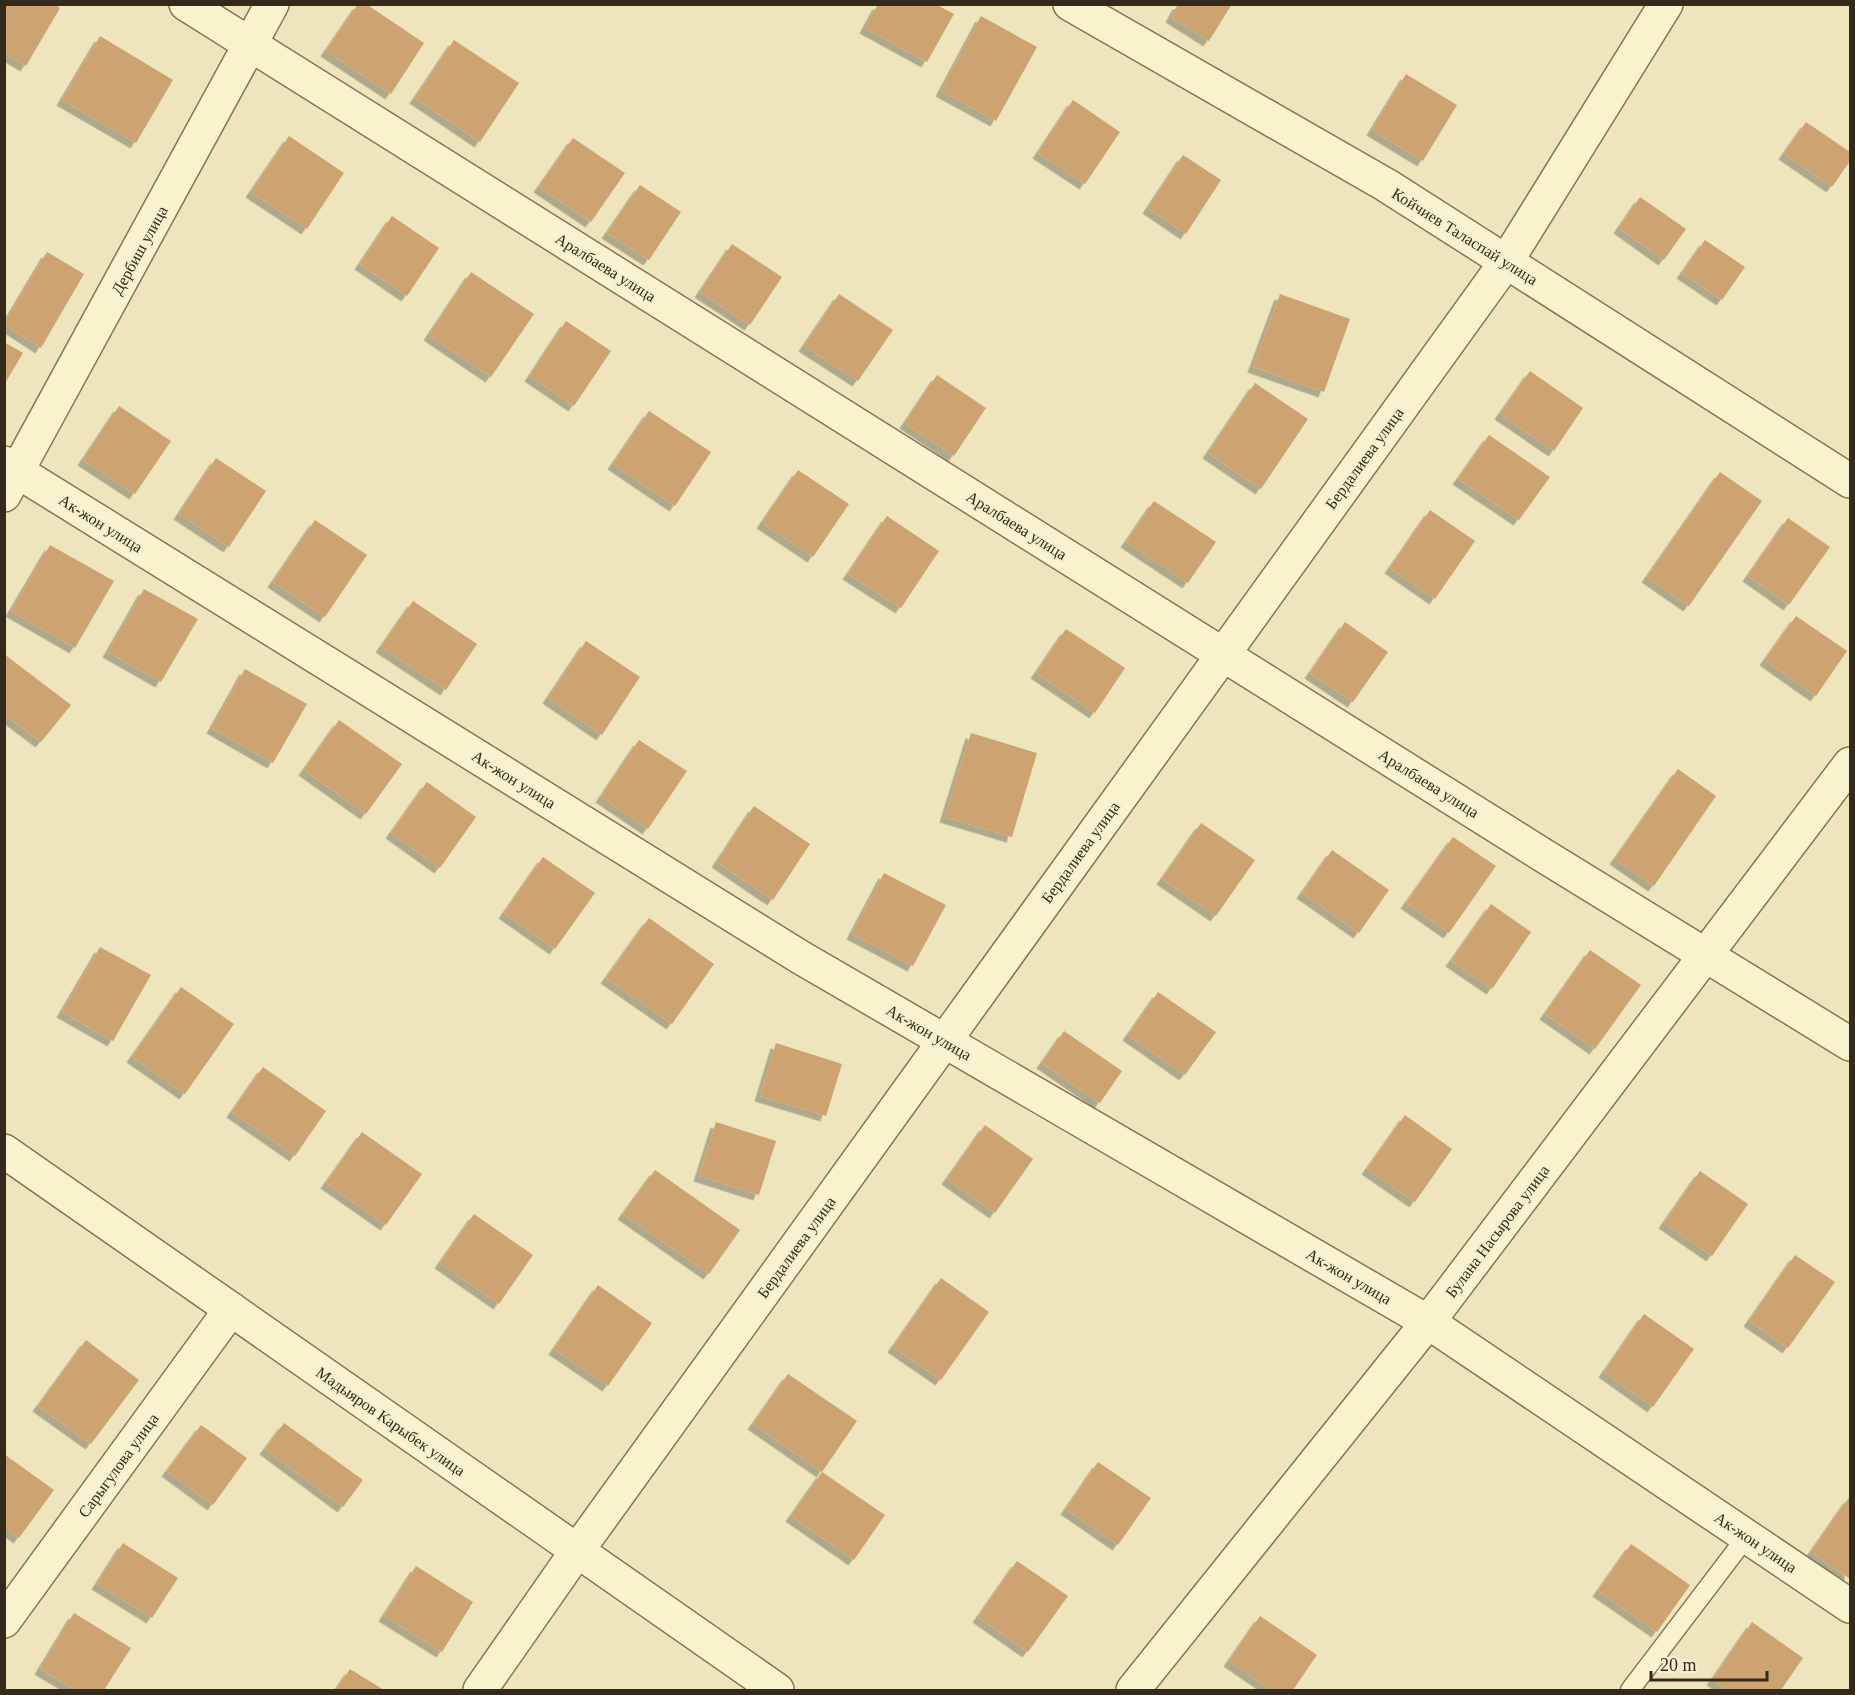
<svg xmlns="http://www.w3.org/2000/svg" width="1855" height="1695" font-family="'Times New Roman',serif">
<defs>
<filter id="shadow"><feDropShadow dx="-5.5" dy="5.5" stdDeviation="0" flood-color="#0004"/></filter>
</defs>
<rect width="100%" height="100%" fill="#eee5bc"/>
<g fill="#cda371" filter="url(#shadow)">
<polygon points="4,4 54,4 60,8 26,66 4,53"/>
<polygon points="358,4 366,4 424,43 391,94 326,51"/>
<polygon points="878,4 935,4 954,14 927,62 865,28"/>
<polygon points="1178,4 1232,4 1209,41 1171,17"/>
<polygon points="981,16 1037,47 996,121 941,91"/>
<polygon points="100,36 173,80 136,143 62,100"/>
<polygon points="454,40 519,83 480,142 415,98"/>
<polygon points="1406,74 1457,105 1423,161 1372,130"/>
<polygon points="1073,100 1120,132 1085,184 1038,153"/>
<polygon points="1806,122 1850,152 1850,161 1832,187 1784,154"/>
<polygon points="289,136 344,173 307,229 251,192"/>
<polygon points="573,138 625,173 591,222 539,187"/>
<polygon points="1183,155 1221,180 1186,234 1148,208"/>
<polygon points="640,185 681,212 649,260 607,233"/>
<polygon points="1640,197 1686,229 1664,260 1619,228"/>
<polygon points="392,216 439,248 407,296 360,264"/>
<polygon points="1705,240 1745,267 1722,300 1682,273"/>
<polygon points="732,244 782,277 750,325 700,292"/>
<polygon points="47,252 84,274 41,348 4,324"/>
<polygon points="471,272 534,314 491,377 429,335"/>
<polygon points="839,294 893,330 858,381 804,346"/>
<polygon points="1280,294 1350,319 1324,392 1253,367"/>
<polygon points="566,321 611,351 574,406 530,376"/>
<polygon points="4,342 23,353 4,385"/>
<polygon points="1530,371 1583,408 1554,451 1500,414"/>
<polygon points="937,375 986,408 954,456 905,423"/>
<polygon points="1255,383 1308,419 1261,489 1208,453"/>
<polygon points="119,406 171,441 135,494 83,460"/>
<polygon points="649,411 711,452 675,506 613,464"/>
<polygon points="1489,435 1550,477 1519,520 1458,479"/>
<polygon points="216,458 266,491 229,547 179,514"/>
<polygon points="798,470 849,504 813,557 762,523"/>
<polygon points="1720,472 1762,501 1689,606 1647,577"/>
<polygon points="1154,501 1216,542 1188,583 1126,542"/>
<polygon points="1430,510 1475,541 1435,599 1390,568"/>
<polygon points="887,516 939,551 901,608 848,574"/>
<polygon points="1788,518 1830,547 1789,605 1748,576"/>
<polygon points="315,520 367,555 325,617 273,582"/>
<polygon points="50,545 114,581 75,648 11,611"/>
<polygon points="144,589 198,619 161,682 108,652"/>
<polygon points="413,601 477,644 446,690 381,647"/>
<polygon points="1796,616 1847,651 1816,696 1765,660"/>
<polygon points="1345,622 1388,652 1353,702 1310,673"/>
<polygon points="1066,629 1125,668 1095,713 1036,673"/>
<polygon points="586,641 640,677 602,735 548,698"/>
<polygon points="4,654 71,705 41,742 4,714"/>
<polygon points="245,669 307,704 273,763 212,728"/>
<polygon points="339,720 402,764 366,814 304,770"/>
<polygon points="971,733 1037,753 1012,837 945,817"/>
<polygon points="639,740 687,771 648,829 601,797"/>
<polygon points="1678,769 1716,796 1654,886 1615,859"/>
<polygon points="427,782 476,817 440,868 391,833"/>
<polygon points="754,806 810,844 773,900 717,862"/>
<polygon points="1201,823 1255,860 1216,916 1162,879"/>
<polygon points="1453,837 1496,866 1449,933 1406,903"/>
<polygon points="1332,850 1389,890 1359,933 1302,893"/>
<polygon points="543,857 595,893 555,949 504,913"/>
<polygon points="884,873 946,905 913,966 852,934"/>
<polygon points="1491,904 1531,932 1492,989 1451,961"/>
<polygon points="649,918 714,964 672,1024 606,978"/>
<polygon points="100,947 151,975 113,1041 62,1012"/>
<polygon points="1590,950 1641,985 1595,1049 1545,1014"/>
<polygon points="181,987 234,1024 185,1094 132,1057"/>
<polygon points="1158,992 1216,1032 1185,1075 1128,1035"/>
<polygon points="1064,1031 1122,1071 1100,1103 1042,1063"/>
<polygon points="776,1043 842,1064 826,1116 760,1096"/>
<polygon points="263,1067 326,1111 295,1156 232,1112"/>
<polygon points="1405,1115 1452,1149 1415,1202 1367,1169"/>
<polygon points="716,1122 776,1141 759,1195 699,1176"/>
<polygon points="985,1125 1033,1159 995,1213 947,1179"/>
<polygon points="362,1132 422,1174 386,1225 326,1183"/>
<polygon points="655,1170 740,1230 709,1274 623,1214"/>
<polygon points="1700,1171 1748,1204 1712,1256 1664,1223"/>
<polygon points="474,1214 533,1255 499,1304 440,1263"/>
<polygon points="1795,1255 1835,1282 1788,1348 1749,1321"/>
<polygon points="941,1278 989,1312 941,1380 893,1347"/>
<polygon points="598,1285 652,1323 608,1386 554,1349"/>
<polygon points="1644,1314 1694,1349 1653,1407 1604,1372"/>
<polygon points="86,1340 139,1380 91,1444 38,1406"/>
<polygon points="788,1374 857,1421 822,1472 753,1424"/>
<polygon points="284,1423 363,1480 343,1507 265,1449"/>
<polygon points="201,1425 247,1458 213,1505 167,1471"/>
<polygon points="4,1454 54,1490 19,1538 4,1527"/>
<polygon points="1098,1462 1151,1498 1118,1545 1066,1509"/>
<polygon points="822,1472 885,1515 854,1560 791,1516"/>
<polygon points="1850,1496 1850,1579 1811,1552"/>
<polygon points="123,1543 178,1578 152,1618 97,1584"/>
<polygon points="1631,1544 1690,1585 1657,1632 1598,1591"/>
<polygon points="1017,1561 1068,1596 1028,1652 978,1617"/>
<polygon points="416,1566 473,1602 442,1652 384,1616"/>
<polygon points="74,1613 131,1648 104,1690 75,1690 40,1669"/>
<polygon points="1260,1616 1317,1655 1293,1690 1271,1690 1229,1661"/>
<polygon points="1752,1622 1803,1658 1781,1690 1727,1690 1712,1680"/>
<polygon points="350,1669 384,1690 336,1690"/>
</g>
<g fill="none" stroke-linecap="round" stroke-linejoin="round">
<defs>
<polyline id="service" points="1630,1690 1747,1536"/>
<g id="minor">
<polyline points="186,4 1541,854 1850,1044"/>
<polyline points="1070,4 1386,185 1850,481"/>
<polyline points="4,463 800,957 1428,1322 1850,1606"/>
<polyline points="4,495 272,4"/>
<polyline points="4,1621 231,1309"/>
<polyline points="480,1690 577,1551 1506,262 1666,4"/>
<polyline points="1133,1690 1428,1322 1850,764"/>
</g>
<polyline id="tertiary" points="4,1151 777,1690"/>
</defs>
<use href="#service" stroke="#857555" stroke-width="21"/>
<use href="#minor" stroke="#857555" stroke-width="36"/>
<use href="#tertiary" stroke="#857555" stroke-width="36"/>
<use href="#service" stroke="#f9f2cf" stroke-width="18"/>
<use href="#minor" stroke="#f9f2cf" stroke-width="33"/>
<use href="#tertiary" stroke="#f9f2cf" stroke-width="33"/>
</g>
<g text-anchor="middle" stroke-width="5" stroke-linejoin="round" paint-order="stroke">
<g font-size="16" fill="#342a1b" stroke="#f5efcb">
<text transform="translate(1465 236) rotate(32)" y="6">Койчиев Таласпай улица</text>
<text transform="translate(139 250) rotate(-61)" y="6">Дербиш улица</text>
<text transform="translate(606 267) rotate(32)" y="6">Аралбаева улица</text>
<text transform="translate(1364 458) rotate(-54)" y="6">Бердалиева улица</text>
<text transform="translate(101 523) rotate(32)" y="6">Ак-жон улица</text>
<text transform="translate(1017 525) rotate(32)" y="6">Аралбаева улица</text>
<text transform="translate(514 779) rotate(32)" y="6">Ак-жон улица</text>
<text transform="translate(1429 783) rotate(32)" y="6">Аралбаева улица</text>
<text transform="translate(1080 852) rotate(-54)" y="6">Бердалиева улица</text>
<text transform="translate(929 1032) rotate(30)" y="6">Ак-жон улица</text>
<text transform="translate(1497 1231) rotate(-53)" y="6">Булана Насырова улица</text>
<text transform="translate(796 1247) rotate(-54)" y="6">Бердалиева улица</text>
<text transform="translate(1349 1276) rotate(30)" y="6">Ак-жон улица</text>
<text transform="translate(391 1421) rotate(35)" y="6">Мадыяров Карыбек улица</text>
<text transform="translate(118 1465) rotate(-54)" y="6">Сарыгулова улица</text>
<text transform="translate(1756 1542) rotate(34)" y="6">Ак-жон улица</text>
</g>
</g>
<rect width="1855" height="1695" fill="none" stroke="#342a1b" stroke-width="12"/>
<path d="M1651 1671v9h116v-9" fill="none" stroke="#342a1b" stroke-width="3"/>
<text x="1660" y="1671" font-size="18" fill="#342a1b" stroke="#f5efcb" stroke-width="4.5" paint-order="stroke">20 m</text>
</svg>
